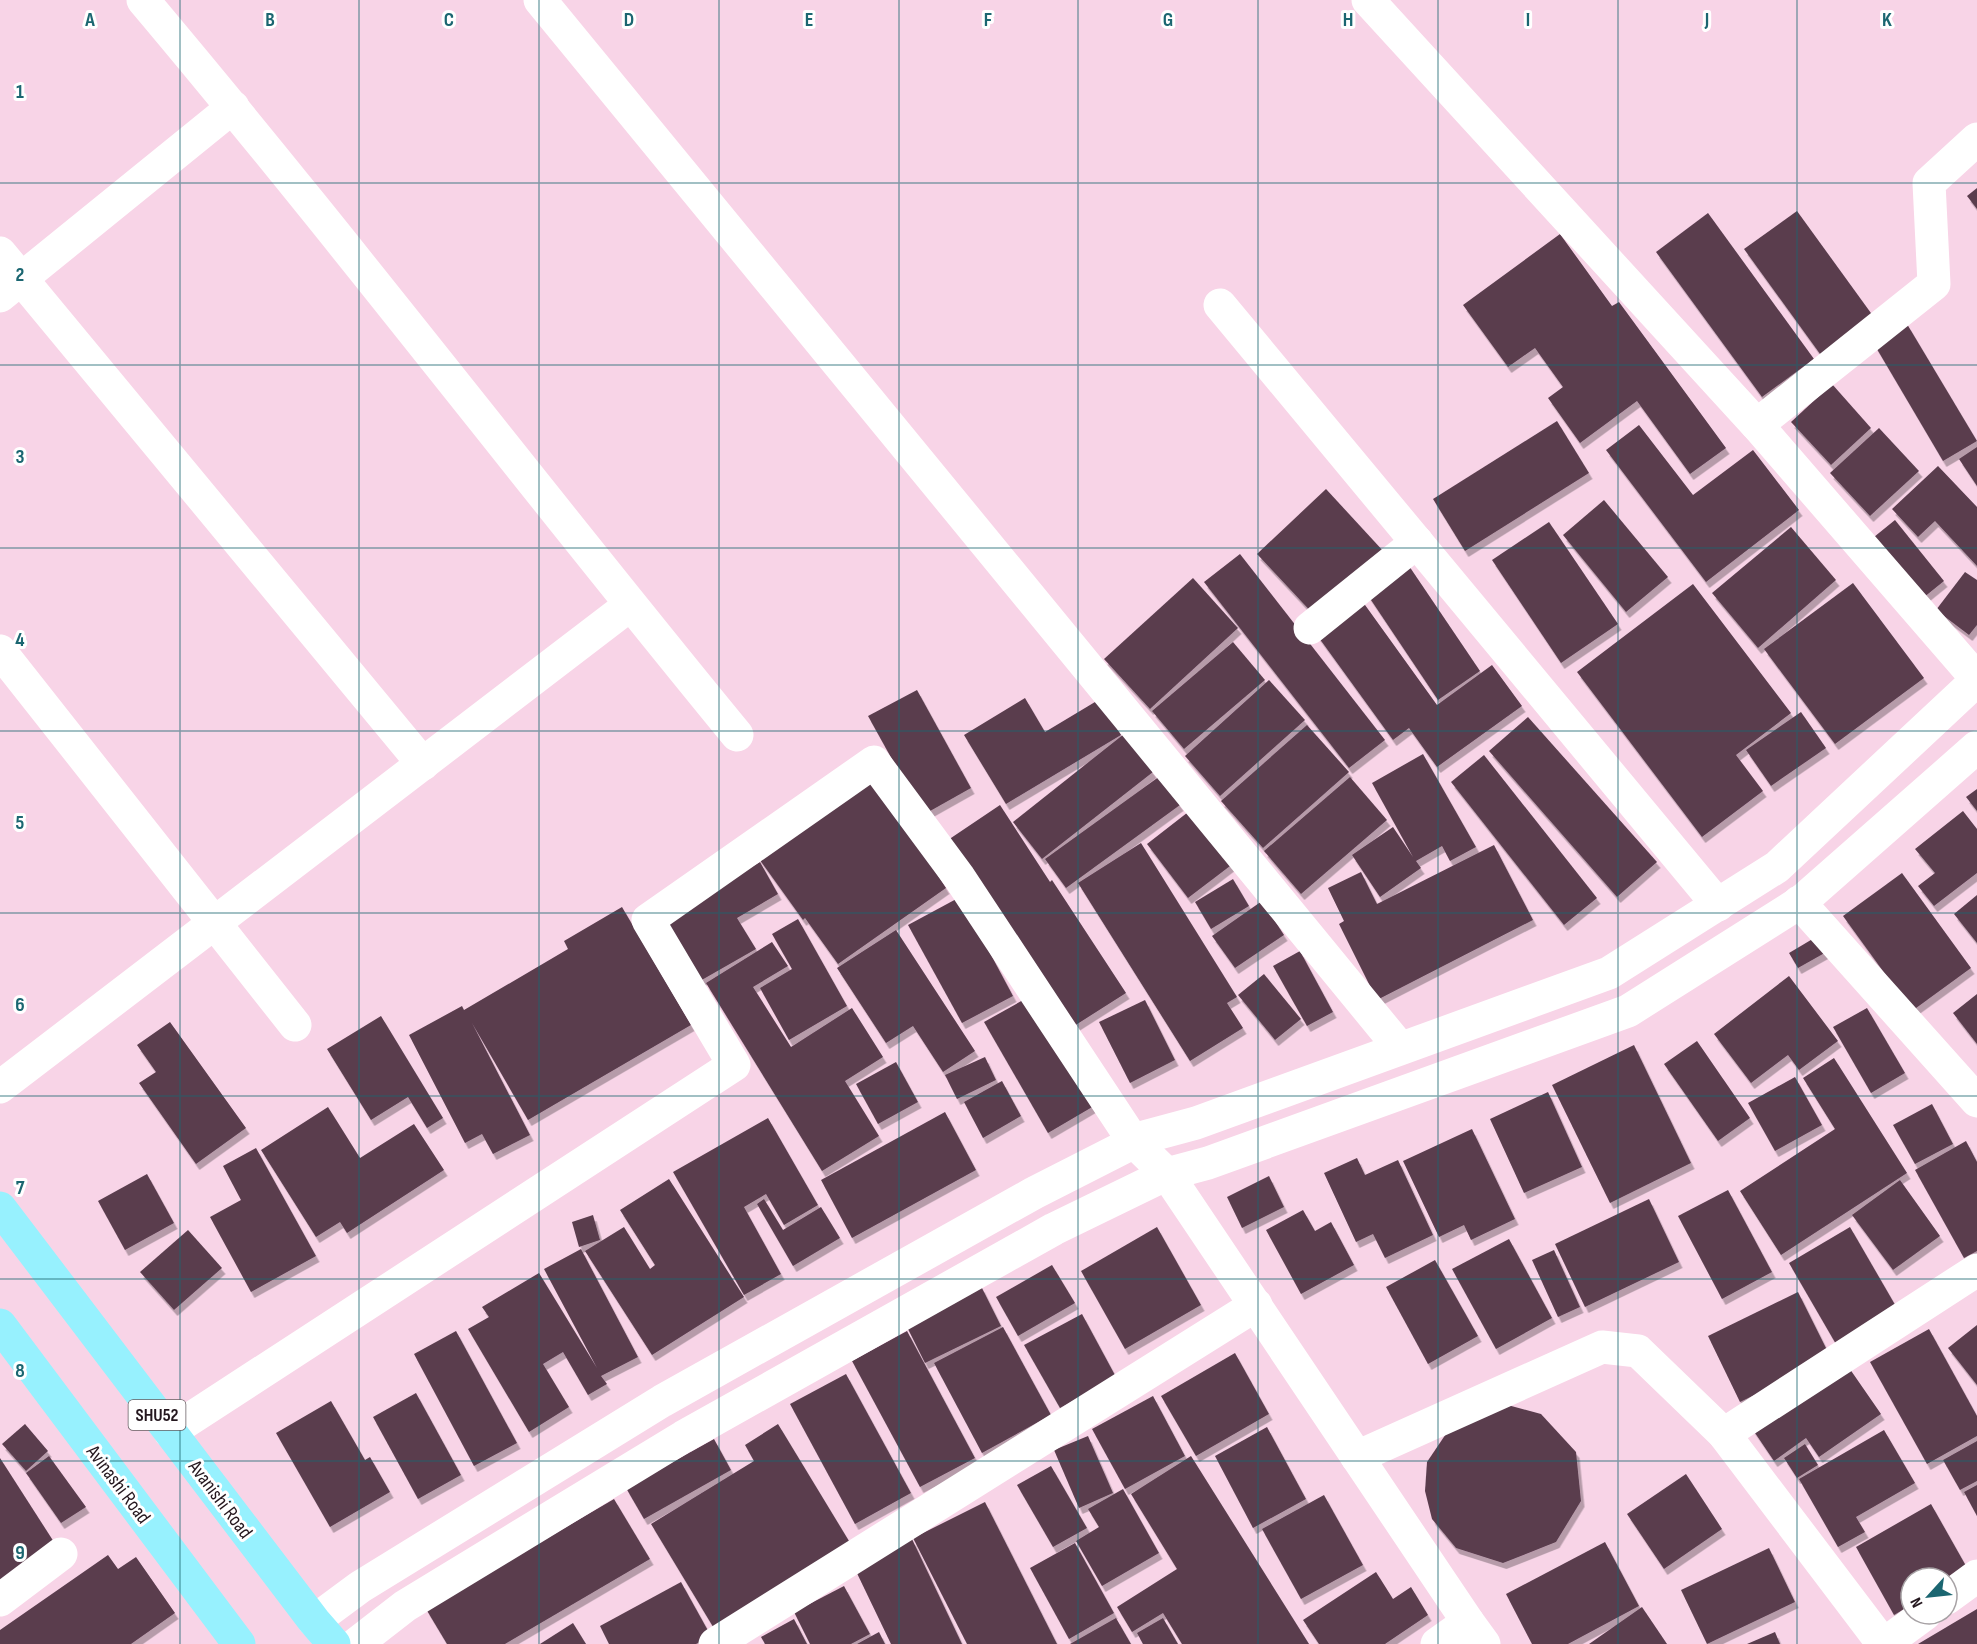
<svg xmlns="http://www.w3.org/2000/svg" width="1977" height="1644" font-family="'Sofia Sans Condensed',sans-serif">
<defs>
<filter id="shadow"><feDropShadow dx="3.5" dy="6" stdDeviation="0" flood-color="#0004"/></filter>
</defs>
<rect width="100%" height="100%" fill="#f8d4e7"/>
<g fill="#5a3d4e" filter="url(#shadow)">
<polygon points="1977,188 1977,209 1967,196"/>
<polygon points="1797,211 1876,320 1823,358 1744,249"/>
<polygon points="1708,213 1814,359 1762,397 1656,252"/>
<polygon points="1560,234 1612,306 1619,302 1726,448 1690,474 1637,401 1580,443 1548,398 1563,387 1535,348 1508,367 1463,305"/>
<polygon points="1907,324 1977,441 1943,461 1874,344"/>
<polygon points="1832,384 1871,428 1831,465 1791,422"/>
<polygon points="1557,421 1589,473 1465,551 1433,499"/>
<polygon points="1639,425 1693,495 1753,450 1799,510 1706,582 1606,450"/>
<polygon points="1879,428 1919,471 1870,516 1830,473"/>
<polygon points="1977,447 1977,486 1959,459"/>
<polygon points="1938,466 1977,507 1977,566 1935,521 1918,537 1892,509"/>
<polygon points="1326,489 1385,553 1316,617 1257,554"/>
<polygon points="1604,500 1668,577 1626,612 1563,535"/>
<polygon points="1895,520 1944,581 1923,598 1874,537"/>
<polygon points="1549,522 1618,624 1561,663 1492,560"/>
<polygon points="1791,527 1836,580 1758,648 1712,593"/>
<polygon points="1240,554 1385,740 1349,768 1204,582"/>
<polygon points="1407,563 1480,671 1438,700 1365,591"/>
<polygon points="1965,572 1977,580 1977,625 1969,635 1936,610"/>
<polygon points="1193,578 1238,628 1150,709 1104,659"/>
<polygon points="1853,583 1924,678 1835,744 1764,649"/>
<polygon points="1693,584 1791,713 1736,755 1763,791 1702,837 1577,672"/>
<polygon points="1360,598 1437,705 1492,665 1522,706 1437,767 1409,728 1393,740 1314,631"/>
<polygon points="1233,642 1265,680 1184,749 1152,711"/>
<polygon points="1269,680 1305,720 1220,796 1185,756"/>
<polygon points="917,690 971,788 923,815 868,716"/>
<polygon points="1025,698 1045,732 1100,699 1121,735 1006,804 964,735"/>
<polygon points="1801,712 1826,748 1771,786 1746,750"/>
<polygon points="1528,717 1657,862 1617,897 1489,751"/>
<polygon points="1307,725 1349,772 1263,848 1221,801"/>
<polygon points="1124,734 1153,772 1042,859 1013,822"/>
<polygon points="1423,754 1476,847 1450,861 1442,846 1416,861 1421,868 1380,897 1352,855 1393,827 1413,857 1372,783"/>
<polygon points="1484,755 1597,898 1564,925 1451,782"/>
<polygon points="873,775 946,888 838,964 805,918 803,920 757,856"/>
<polygon points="1160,776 1180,805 1066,888 1045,859"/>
<polygon points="1350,777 1387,820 1301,894 1264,851"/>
<polygon points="1977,789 1977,811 1966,797"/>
<polygon points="1000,805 1050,882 1052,880 1126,993 1071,1028 948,840"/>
<polygon points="1192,809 1234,863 1188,898 1147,844"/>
<polygon points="1963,811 1977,829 1977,873 1934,906 1918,886 1935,873 1915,849"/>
<polygon points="1141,843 1237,997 1227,1003 1243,1028 1190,1061 1078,883"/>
<polygon points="1494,845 1533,920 1377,1000 1339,924 1344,921 1328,888 1361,872 1377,904"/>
<polygon points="760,862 778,894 737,918 756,949 700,981 664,917"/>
<polygon points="1902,873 1971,968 1912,1011 1843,916"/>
<polygon points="1233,879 1249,906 1211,929 1195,902"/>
<polygon points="1977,895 1977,943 1954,914"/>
<polygon points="960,897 1013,996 962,1023 908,925"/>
<polygon points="1262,901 1284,935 1235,968 1212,936"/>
<polygon points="622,907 691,1025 528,1120 472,1023 530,1135 493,1154 482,1134 465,1143 409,1035 462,1006 464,1010 568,949 564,941"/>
<polygon points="798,919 847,1006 789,1040 760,988 792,969 772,934"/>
<polygon points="896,930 975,1051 943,1072 913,1026 886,1043 837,968"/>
<polygon points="1821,934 1830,950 1798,968 1789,953"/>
<polygon points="772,942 788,966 753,987 791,1047 852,1008 883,1057 845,1081 879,1136 822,1171 706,983"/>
<polygon points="1300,951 1333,1012 1307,1026 1273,966"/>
<polygon points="1264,974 1301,1019 1275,1040 1238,995"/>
<polygon points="1789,976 1838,1041 1799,1070 1788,1055 1751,1083 1714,1034"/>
<polygon points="1977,994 1977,1044 1953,1013"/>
<polygon points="1032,995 1094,1106 1048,1133 984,1022"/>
<polygon points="1145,1000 1175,1060 1130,1083 1099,1022"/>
<polygon points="1867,1008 1905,1073 1871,1093 1833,1027"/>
<polygon points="381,1016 443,1118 427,1128 408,1097 371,1120 327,1049"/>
<polygon points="170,1022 246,1128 196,1164 139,1083 156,1072 137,1045"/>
<polygon points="1697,1041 1750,1118 1718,1141 1664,1064"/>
<polygon points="1634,1045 1691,1163 1610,1203 1552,1085"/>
<polygon points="985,1057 996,1080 957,1099 945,1075"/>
<polygon points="1834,1058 1907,1173 1781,1255 1740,1191 1835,1129 1803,1078"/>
<polygon points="896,1062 918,1102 878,1124 856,1084"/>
<polygon points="1795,1077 1822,1125 1775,1151 1748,1103"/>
<polygon points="1002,1081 1021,1116 983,1138 964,1102"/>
<polygon points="1548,1092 1582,1167 1524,1193 1490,1119"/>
<polygon points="1932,1104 1953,1144 1915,1164 1893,1125"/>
<polygon points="328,1107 360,1158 414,1124 444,1170 347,1233 340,1222 316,1237 261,1150"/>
<polygon points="945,1112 976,1170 852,1238 821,1180"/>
<polygon points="768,1118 818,1205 784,1225 766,1194 744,1207 781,1274 744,1295 673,1172"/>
<polygon points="1472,1129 1515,1219 1471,1240 1464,1225 1439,1237 1403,1161"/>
<polygon points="1966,1141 1977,1162 1977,1251 1964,1258 1915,1170"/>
<polygon points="256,1148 316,1256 251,1292 210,1217 241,1200 223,1166"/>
<polygon points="1357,1158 1365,1175 1398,1160 1433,1235 1385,1258 1373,1234 1356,1242 1324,1173"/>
<polygon points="147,1174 174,1223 125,1250 98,1201"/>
<polygon points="1269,1176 1284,1207 1242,1228 1227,1197"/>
<polygon points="669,1179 744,1297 652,1355 585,1251 624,1227 650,1269 655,1265 620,1210"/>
<polygon points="1900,1180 1940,1236 1893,1270 1852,1215"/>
<polygon points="1728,1190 1772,1272 1722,1299 1678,1216"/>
<polygon points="764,1199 783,1230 821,1207 840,1238 793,1266 757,1204"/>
<polygon points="1649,1199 1679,1262 1585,1307 1555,1244"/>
<polygon points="1303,1210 1315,1231 1331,1222 1354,1265 1301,1294 1266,1230"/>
<polygon points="593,1215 600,1240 579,1247 572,1222"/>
<polygon points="1157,1227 1201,1305 1125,1349 1081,1271"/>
<polygon points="1850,1227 1901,1315 1840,1351 1789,1263"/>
<polygon points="188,1230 222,1268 174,1310 140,1272"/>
<polygon points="1509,1239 1552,1318 1496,1349 1452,1269"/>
<polygon points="581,1249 638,1357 601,1376 607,1384 588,1395 563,1352 543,1364 569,1407 529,1432 468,1329 489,1317 482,1307 539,1273 597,1368 544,1269"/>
<polygon points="1554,1250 1580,1307 1558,1317 1532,1260"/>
<polygon points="1435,1260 1478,1336 1428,1364 1386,1287"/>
<polygon points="1052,1265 1075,1303 1018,1336 996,1297"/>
<polygon points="981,1286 1001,1326 925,1363 905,1323"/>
<polygon points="1798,1292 1831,1358 1740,1402 1708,1336"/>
<polygon points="1082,1314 1116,1377 1060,1408 1024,1345"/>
<polygon points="1977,1325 1977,1385 1948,1348"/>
<polygon points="1003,1327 1051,1415 982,1453 934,1363"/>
<polygon points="1929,1329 1977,1416 1977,1436 1927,1464 1870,1362"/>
<polygon points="456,1331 517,1443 474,1466 414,1354"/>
<polygon points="907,1331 975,1458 920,1487 852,1361"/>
<polygon points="1235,1353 1269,1414 1196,1456 1161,1396"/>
<polygon points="1845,1362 1881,1414 1819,1457 1806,1438 1774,1461 1751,1427"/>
<polygon points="846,1374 911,1493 855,1524 790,1404"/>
<polygon points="416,1393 461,1475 418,1499 373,1417"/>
<polygon points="1153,1396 1185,1456 1125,1489 1092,1429"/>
<polygon points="331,1401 365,1460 370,1457 390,1492 330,1527 276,1433"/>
<polygon points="1504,1404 1541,1414 1576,1452 1581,1501 1556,1542 1503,1563 1456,1548 1432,1519 1425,1491 1427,1462 1456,1419"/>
<polygon points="25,1424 48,1451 26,1471 2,1444"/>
<polygon points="778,1424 852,1546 715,1630 651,1524 754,1461 745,1445"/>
<polygon points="1267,1427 1306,1499 1253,1528 1215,1456"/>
<polygon points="1884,1430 1915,1483 1856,1517 1865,1532 1838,1547 1799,1479"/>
<polygon points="1088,1436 1113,1493 1079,1508 1054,1450"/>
<polygon points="714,1439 731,1470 644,1519 626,1488"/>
<polygon points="1977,1441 1977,1481 1960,1490 1943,1460"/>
<polygon points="1805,1444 1818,1465 1797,1478 1784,1458"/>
<polygon points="49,1456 86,1507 61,1523 26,1473"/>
<polygon points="1191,1456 1309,1644 1182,1644 1163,1613 1132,1632 1117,1607 1177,1569 1131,1494"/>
<polygon points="0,1458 61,1553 0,1592"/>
<polygon points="1051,1466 1087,1528 1053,1547 1017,1485"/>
<polygon points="1686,1474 1722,1529 1664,1569 1627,1514"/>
<polygon points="1977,1485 1977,1516 1964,1492"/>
<polygon points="1123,1489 1159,1553 1102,1586 1076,1541 1099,1527 1088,1509"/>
<polygon points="1324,1495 1363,1565 1301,1599 1262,1529"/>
<polygon points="614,1499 650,1559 505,1644 447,1644 426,1609"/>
<polygon points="985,1502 1057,1644 967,1644 913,1538"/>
<polygon points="1931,1504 1970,1573 1947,1578 1911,1578 1911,1605 1894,1615 1856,1547"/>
<polygon points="912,1539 962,1644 891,1644 854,1567"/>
<polygon points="1605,1542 1639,1606 1568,1644 1532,1644 1506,1594"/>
<polygon points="1075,1543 1114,1613 1069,1639 1030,1568"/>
<polygon points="1769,1548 1795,1602 1707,1644 1681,1590"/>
<polygon points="108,1555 118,1569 136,1557 175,1613 131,1644 0,1644 0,1630"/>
<polygon points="1376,1572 1393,1599 1411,1587 1428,1615 1385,1644 1319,1644 1303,1620"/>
<polygon points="681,1582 711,1636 696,1644 609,1644 600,1626"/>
<polygon points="844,1586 870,1634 851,1644 810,1644 794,1612"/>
<polygon points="1642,1607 1667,1644 1589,1644"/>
<polygon points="1977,1609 1977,1644 1918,1644"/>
<polygon points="1116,1618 1131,1644 1070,1644"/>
<polygon points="1163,1618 1178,1644 1143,1644 1137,1633"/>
<polygon points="794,1619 807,1644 765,1644 761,1637"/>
<polygon points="573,1623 586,1644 540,1644"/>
<polygon points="879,1632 885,1644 857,1644"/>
<polygon points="1775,1632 1780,1644 1747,1644"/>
</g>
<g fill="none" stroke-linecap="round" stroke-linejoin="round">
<g stroke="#fff" stroke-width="33">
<path d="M143,0C346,241 537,492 737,735"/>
<polyline points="540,0 1400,1048"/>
<polyline points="1368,0 1757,425 1977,679"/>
<polyline points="0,253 423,764"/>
<polyline points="0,296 233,107"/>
<polyline points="1220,305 1718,905"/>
<polyline points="1757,425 1934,284 1929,183 1977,139"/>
<polyline points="1310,628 1417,542"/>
<polyline points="0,651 295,1025"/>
<polyline points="1799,902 1977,1101"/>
<polyline points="0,1087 630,605"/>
<polyline points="170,1432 734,1065 648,920 874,762 959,877 1134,1142 1167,1174 1468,1622 1484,1644"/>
<polyline points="1724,1434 1977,1270"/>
<polyline points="1357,1457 1602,1347 1638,1351 1724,1434 1883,1644"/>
<polyline points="1947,1598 1977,1576"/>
<polyline points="0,1600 61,1554"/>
<polyline points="715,1644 1256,1305"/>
<polyline points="1437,1644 1468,1622"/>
<polyline points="1884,1644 1925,1614"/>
</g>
<g stroke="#fff" stroke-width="33">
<polyline points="314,1621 360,1587 662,1401 1034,1193 1144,1137 1196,1123 1609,973 1777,867 1977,680"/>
<polyline points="356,1644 405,1606 683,1437 1054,1229 1167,1174 1208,1163 1628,1011 1802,901 1977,747"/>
</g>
<g stroke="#97f1fe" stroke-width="33">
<polyline points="0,1208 314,1621 334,1644"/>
<polyline points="0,1325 239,1644"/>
</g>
</g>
<path fill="none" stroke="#1b6671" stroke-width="1.5" stroke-opacity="0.55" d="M180,0V1644M359,0V1644M539,0V1644M719,0V1644M899,0V1644M1078,0V1644M1258,0V1644M1438,0V1644M1618,0V1644M1797,0V1644M0,183H1977M0,365H1977M0,548H1977M0,731H1977M0,913H1977M0,1096H1977M0,1279H1977M0,1461H1977"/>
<g text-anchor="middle" stroke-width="6" stroke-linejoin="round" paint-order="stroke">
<rect fill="#fff" stroke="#665d62" stroke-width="1.5" x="128.5" y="1400" width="57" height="30" rx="4.5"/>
<g font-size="18" font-weight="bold" fill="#24171e">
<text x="157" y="1421">SHU52</text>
</g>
<g font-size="20" fill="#24171e" stroke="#fff">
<text transform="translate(119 1484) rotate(53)" y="7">Avinashi Road</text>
<text transform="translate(221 1499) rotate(53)" y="7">Avanishi Road</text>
</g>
</g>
<g font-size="20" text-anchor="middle" font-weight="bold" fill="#1b6671" stroke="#fff" stroke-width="6" stroke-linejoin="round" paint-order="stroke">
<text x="90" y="26">A</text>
<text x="270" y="26">B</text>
<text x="449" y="26">C</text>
<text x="629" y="26">D</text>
<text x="809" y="26">E</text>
<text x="988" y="26">F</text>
<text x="1168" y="26">G</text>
<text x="1348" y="26">H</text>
<text x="1528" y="26">I</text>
<text x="1707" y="26">J</text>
<text x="1887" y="26">K</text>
<text x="20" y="98">1</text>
<text x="20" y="281">2</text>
<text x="20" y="463">3</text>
<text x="20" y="646">4</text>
<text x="20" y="829">5</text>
<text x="20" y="1011">6</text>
<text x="20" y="1194">7</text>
<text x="20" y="1377">8</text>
<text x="20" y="1559">9</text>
</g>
<g transform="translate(1929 1596) rotate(243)"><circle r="28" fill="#ffffff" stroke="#a7a2a5" stroke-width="1.5"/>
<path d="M0-4.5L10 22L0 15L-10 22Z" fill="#1b6671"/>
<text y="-9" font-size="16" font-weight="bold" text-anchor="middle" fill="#24171e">N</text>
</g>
</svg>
